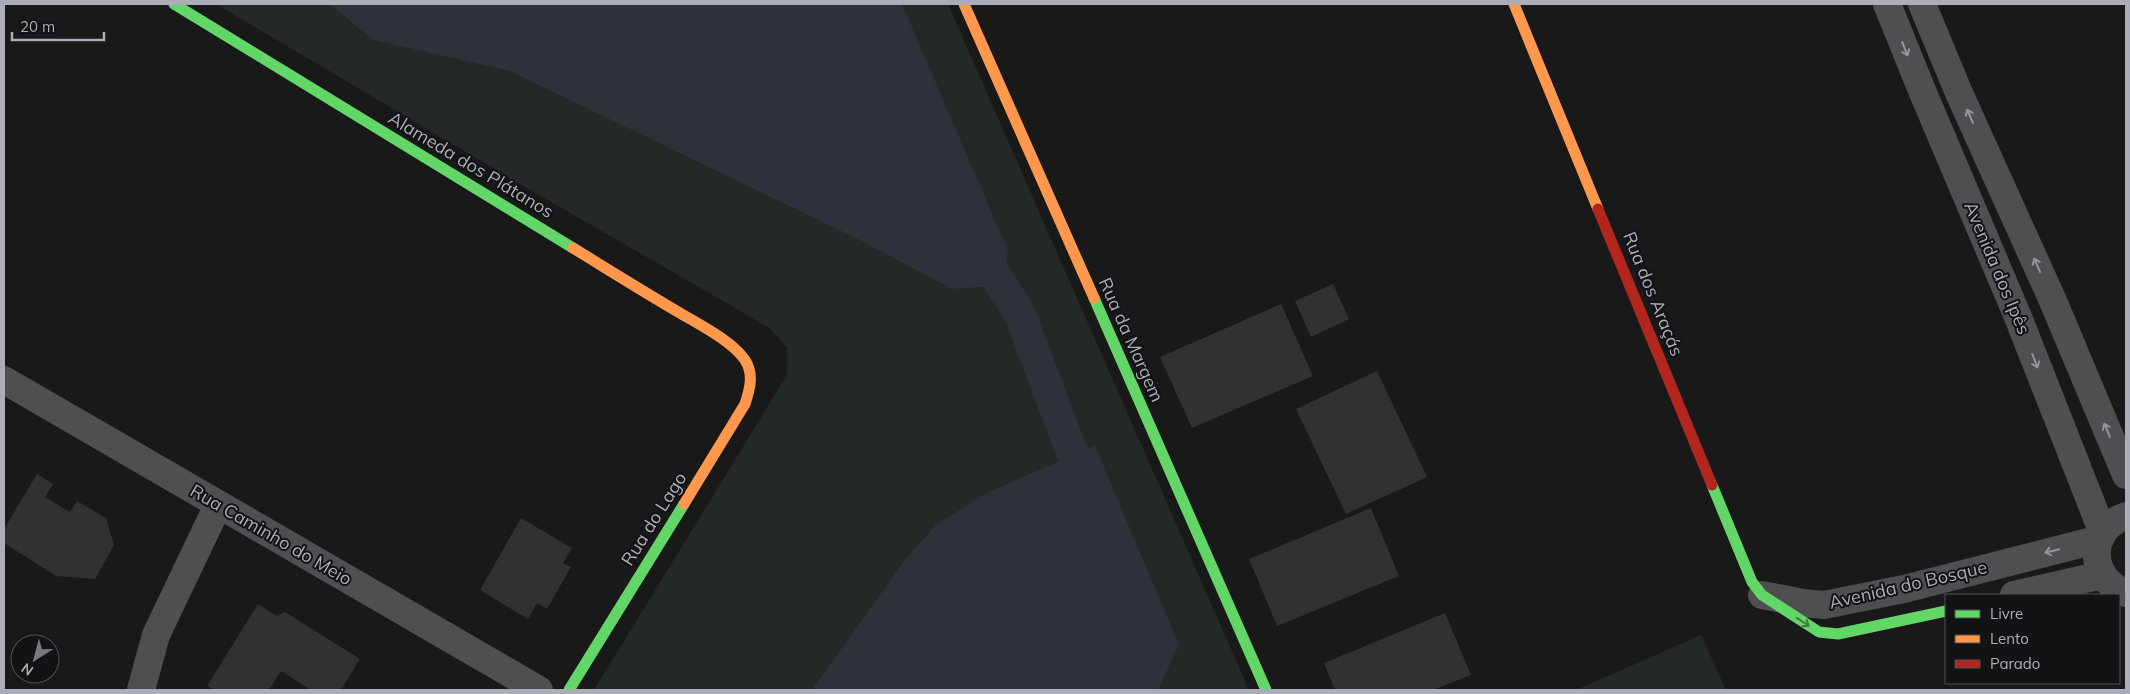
<svg xmlns="http://www.w3.org/2000/svg" width="2130" height="694" font-family="Mulish,sans-serif">
<rect width="100%" height="100%" fill="#191919"/>
<g fill="#232924">
<polygon points="216,4 948,4 1249,690 594,690 787,375 787,347 768,327 520,184"/>
<polygon points="1701,635 1726,690 1576,690"/>
</g>
<g fill="#2d323a">
<polygon points="330,4 902,4 1008,251 1004,273 981,287 952,289 860,240 510,71 373,40"/>
<polygon points="1095,446 1179,645 1158,690 812,690 907,557 936,525 986,493"/>
</g>
<g fill="none" stroke-linecap="round" stroke-linejoin="round">
<polyline stroke="#2d323a" stroke-width="32" points="983,257 1019,312 1083,482"/>
</g>
<g fill="#313131">
<polygon points="1333,284 1349,319 1311,337 1295,301"/>
<polygon points="1281,304 1313,376 1192,428 1160,357"/>
<polygon points="1377,371 1427,477 1346,514 1296,409"/>
<polygon points="37,474 53,484 45,497 70,512 77,501 106,518 114,545 95,579 56,576 4,543 4,529"/>
<polygon points="1371,508 1399,576 1277,626 1249,559"/>
<polygon points="521,518 572,548 563,563 571,567 547,609 537,603 528,619 480,590"/>
<polygon points="258,604 277,616 285,612 360,659 341,690 311,690 281,671 269,690 214,690 207,686"/>
<polygon points="1445,613 1471,675 1433,690 1335,690 1324,663"/>
</g>
<g fill="none" stroke-linecap="round" stroke-linejoin="round">
<g stroke="#4f4f52" stroke-width="28">
<polyline points="1887,4 1921,88 2018,317 2103,533"/>
<polyline points="1922,4 1959,93 2053,301 2126,475"/>
<polyline points="4,380 539,690"/>
<path d="M2126,516C2086,529 2088,579 2126,593"/>
<polyline points="1762,595 1803,603 1824,605 1904,589 2100,539"/>
<polyline points="2014,595 2102,575"/>
<polyline points="141,690 156,635 218,505"/>
</g>
<g stroke="#63d668" stroke-width="11">
<polyline points="174,4 573,248"/>
<polyline points="1094,298 1266,690"/>
<polyline points="1712,485 1752,582 1762,595 1819,632 1838,634 1946,611"/>
<polyline points="569,690 684,504"/>
</g>
<g stroke="#ff974d" stroke-width="11">
<polyline points="964,4 1094,298"/>
<polyline points="1514,4 1598,209"/>
<path d="M573,248C609,270 644,292 680,313C700,325 732,341 745,360C754,374 750,389 745,404L684,504"/>
</g>
<polyline stroke="#b3261e" stroke-width="11" points="1598,209 1712,485"/>
</g>
<defs><path id="oneway-shaft" d="M-6 0H5M1.5-3L5.5 0L1.5 3" fill="none" stroke-width="1.6" stroke-linecap="round" stroke-linejoin="round" transform="scale(1.25)"/></defs>
<g stroke="#94969e">
<use href="#oneway-shaft" transform="translate(1905 49) rotate(68)"/>
<use href="#oneway-shaft" transform="translate(1970 116) rotate(-114)"/>
<use href="#oneway-shaft" transform="translate(2037 265) rotate(-114)"/>
<use href="#oneway-shaft" transform="translate(2035 361) rotate(69)"/>
<use href="#oneway-shaft" transform="translate(2107 430) rotate(-113)"/>
<use href="#oneway-shaft" transform="translate(2052 551) rotate(166)"/>
</g>
<use stroke="#3f7e43" href="#oneway-shaft" transform="translate(1803 622) rotate(33)"/>
<g text-anchor="middle" stroke-width="4" stroke-linejoin="round" paint-order="stroke">
<g font-size="18" fill="#abadb8" stroke="#131315">
<text transform="translate(471 165) rotate(31)" y="6">Alameda dos Plátanos</text>
<text transform="translate(1997 268) rotate(67)" y="6">Avenida dos Ipês</text>
<text transform="translate(1653 294) rotate(68)" y="6">Rua dos Araçás</text>
<text transform="translate(1131 340) rotate(66)" y="6">Rua da Margem</text>
<text transform="translate(654 519) rotate(-58)" y="6">Rua do Lago</text>
<text transform="translate(271 535) rotate(30)" y="6">Rua Caminho do Meio</text>
<text transform="translate(1908 585) rotate(-13)" y="6">Avenida do Bosque</text>
</g>
</g>
<rect width="2130" height="694" fill="none" stroke="#abadb8" stroke-width="10"/>
<rect x="1945" y="594" width="175" height="90" fill="#131315" stroke="#505156"/>
<rect x="1955" y="610" width="25" height="8" fill="#63d668" stroke="#505156"/>
<text x="1990" y="619" font-size="15" fill="#abadb8">Livre</text>
<rect x="1955" y="635" width="25" height="8" fill="#ff974d" stroke="#505156"/>
<text x="1990" y="644" font-size="15" fill="#abadb8">Lento</text>
<rect x="1955" y="660" width="25" height="8" fill="#b3261e" stroke="#505156"/>
<text x="1990" y="669" font-size="15" fill="#abadb8">Parado</text>
<g transform="translate(35 659) rotate(216)"><circle r="24" fill="#131315" stroke="#505156"/>
<path d="M0-4L9 19L0 12L-9 19Z" fill="#787980"/>
<text y="-8" font-size="14" font-weight="bold" text-anchor="middle" fill="#abadb8">N</text>
</g>
<path d="M12 32v8h92v-8" fill="none" stroke="#abadb8" stroke-width="2.5"/>
<text x="20" y="32" font-size="15" fill="#abadb8" stroke="#131315" stroke-width="4" paint-order="stroke">20 m</text>
</svg>
